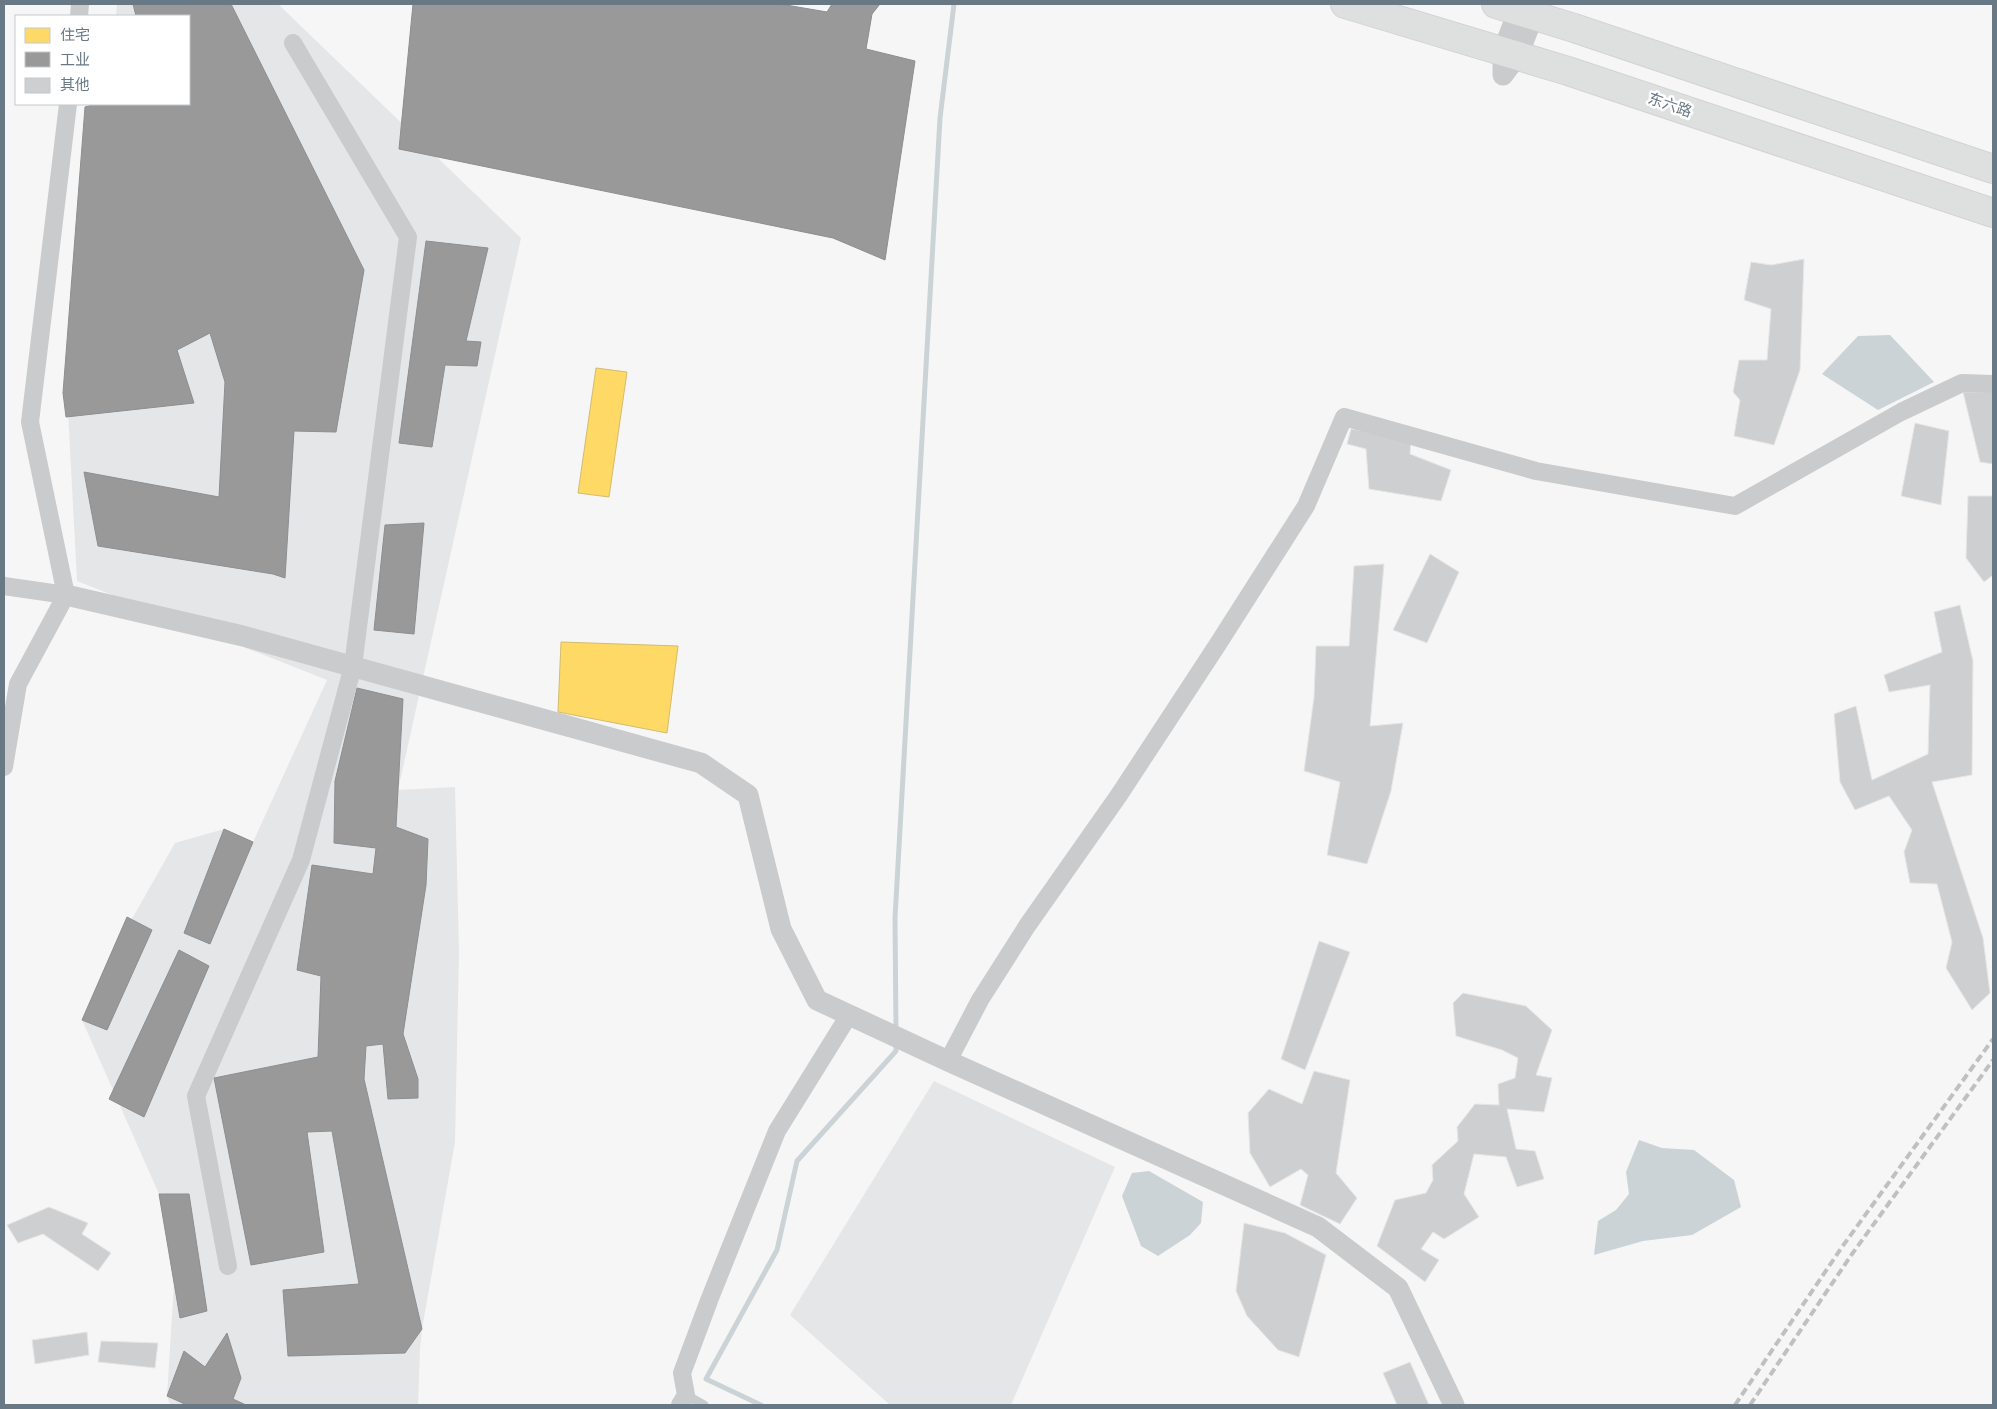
<svg xmlns="http://www.w3.org/2000/svg" width="1997" height="1409" font-family="Roboto,'Noto Sans SC',sans-serif">
<rect width="100%" height="100%" fill="#f6f6f6"/>
<g fill="#e5e6e7">
<polygon points="117,4 278,4 521,238 398,790 455,787 459,952 455,1142 422,1329 420,1350 418,1405 170,1405 167,1396 174,1284 159,1194 82,1020 107,963 175,843 224,829 253,842 327,680 77,581 68,411 105,104 189,104 189,16 116,16"/>
<polygon points="934,1081 1115,1167 1011,1405 890,1405 790,1315"/>
</g>
<g fill="#cbd3d6">
<polygon points="1890,335 1934,382 1878,410 1822,374 1858,336"/>
<polygon points="1639,1140 1662,1148 1694,1150 1734,1180 1741,1207 1692,1235 1643,1241 1594,1255 1598,1221 1616,1210 1629,1194 1626,1172"/>
<polygon points="1149,1171 1203,1202 1201,1223 1190,1235 1158,1256 1141,1246 1122,1196 1132,1173"/>
</g>
<g fill="#ffd966" stroke="#d2bc6f">
<polygon points="596,368 627,372 609,497 578,493"/>
<polygon points="561,642 678,646 667,733 558,712"/>
</g>
<g fill="#999" stroke="#8a8f93">
<polygon points="133,4 231,4 364,270 336,432 294,431 285,578 273,574 98,546 84,472 219,497 225,382 210,333 177,350 194,403 66,417 63,393 85,107 96,104 189,104 189,16 136,16"/>
<polygon points="413,4 780,4 827,12 832,4 880,4 872,14 866,49 915,61 885,260 833,238 399,149"/>
<polygon points="426,241 488,248 466,341 481,342 477,366 445,365 432,447 399,443"/>
<polygon points="424,523 414,634 374,630 385,525"/>
<polygon points="357,688 403,699 396,827 428,839 426,885 403,1034 418,1079 418,1098 388,1099 383,1044 366,1046 364,1079 422,1329 405,1353 288,1356 283,1290 359,1284 332,1131 307,1132 324,1252 251,1265 214,1078 318,1057 321,976 297,970 312,865 373,874 376,848 334,843 335,781"/>
<polygon points="224,829 253,842 210,944 184,933"/>
<polygon points="127,917 152,930 107,1030 82,1020"/>
<polygon points="179,950 209,966 144,1117 109,1099"/>
<polygon points="159,1194 189,1194 207,1311 180,1318"/>
<polygon points="227,1333 241,1378 233,1399 246,1405 187,1405 167,1396 184,1351 205,1367"/>
</g>
<g fill="none" stroke-linecap="round" stroke-linejoin="round">
<g stroke="#cbd3d6" stroke-width="5">
<polyline points="896,1031 895,918 940,118 954,4"/>
<polyline points="761,1405 706,1379 777,1250 797,1161 896,1051 896,1042"/>
</g>
</g>
<g fill="#cecfd0" stroke="#e6e6e6">
<polygon points="1804,259 1800,370 1774,445 1734,436 1740,400 1733,392 1739,360 1767,360 1771,309 1744,300 1751,262 1771,265"/>
<polygon points="1963,392 1993,392 1993,464 1980,462"/>
<polygon points="1915,423 1949,431 1941,505 1901,496"/>
<polygon points="1351,429 1411,438 1410,454 1451,470 1441,501 1369,489 1366,449 1347,444"/>
<polygon points="1968,496 1993,496 1993,575 1984,582 1966,558"/>
<polygon points="1430,554 1459,572 1427,643 1393,630"/>
<polygon points="1384,564 1370,726 1403,723 1391,791 1367,864 1327,855 1340,782 1304,771 1314,697 1316,646 1349,646 1354,566"/>
<polygon points="1960,605 1973,661 1972,775 1932,782 1983,938 1990,993 1972,1010 1946,968 1952,942 1937,884 1910,883 1904,852 1912,830 1889,796 1855,810 1840,782 1834,714 1856,706 1872,780 1928,754 1930,685 1889,692 1884,675 1942,652 1934,612"/>
<polygon points="1319,941 1350,952 1305,1070 1281,1059"/>
<polygon points="1463,993 1526,1006 1552,1030 1536,1075 1552,1078 1544,1112 1507,1109 1516,1149 1535,1151 1544,1179 1517,1187 1506,1157 1474,1154 1464,1194 1479,1217 1444,1239 1433,1232 1421,1249 1439,1260 1425,1282 1377,1246 1395,1200 1426,1193 1433,1180 1432,1165 1458,1141 1457,1127 1475,1104 1499,1105 1498,1084 1515,1078 1518,1058 1502,1050 1456,1036 1453,1003"/>
<polygon points="1314,1071 1350,1080 1336,1173 1357,1198 1340,1224 1300,1205 1308,1175 1301,1169 1270,1187 1250,1153 1248,1113 1269,1089 1302,1104"/>
<polygon points="49,1207 88,1223 82,1234 111,1253 98,1271 43,1234 18,1243 7,1225"/>
<polygon points="1244,1223 1285,1233 1326,1255 1299,1357 1278,1350 1247,1316 1236,1291"/>
<polygon points="87,1332 89,1355 35,1364 32,1340"/>
<polygon points="101,1341 158,1343 155,1368 98,1362"/>
<polygon points="1410,1362 1429,1405 1397,1405 1383,1373"/>
</g>
<g fill="none" stroke-linecap="round" stroke-linejoin="round">
<defs>
<g id="primary">
<polyline points="1345,4 1568,71 1993,213"/>
<polyline points="1496,4 1574,28 1993,169"/>
</g>
</defs>
<use href="#primary" stroke="#d2d3d4" stroke-width="30"/>
<polyline stroke="#c9cbcc" stroke-width="9" points="686,1395 704,1405"/>
<g stroke="#c9cbcc" stroke-width="18">
<polyline points="79,16 80,4"/>
<polyline points="4,586 66,595 18,684 4,767"/>
<polyline points="66,595 30,422 68,104"/>
<polyline points="948,1061 980,1000 1027,926 1119,795 1218,644 1306,506 1344,417 1536,471 1735,506 1901,412 1962,383 1993,384"/>
<polyline points="228,1266 196,1096 301,860 353,666 408,237 293,43"/>
<polyline points="680,1405 686,1395 682,1373 710,1298 777,1131 849,1015"/>
</g>
<g stroke="#c9cbcc" stroke-width="21">
<polyline points="1521,4 1503,51 1503,75 1518,55 1538,4"/>
<polyline points="66,595 243,636 701,763 748,795 781,929 817,1000 948,1061 1318,1227 1398,1288 1454,1405"/>
</g>
<use href="#primary" stroke="#dedfdf" stroke-width="28"/>
<g stroke="#bfc0c2" stroke-width="4" stroke-dasharray="8 4" stroke-linecap="butt">
<polyline points="1735,1405 1842,1247 1993,1039"/>
<polyline points="1750,1405 1852,1254 1993,1060"/>
</g>
</g>
<g text-anchor="middle" stroke-width="5" stroke-linejoin="round" paint-order="stroke">
<g font-size="15" fill="#687985" stroke="#fff">
<text transform="translate(1670 105) rotate(19)" y="5">东六路</text>
</g>
</g>
<rect width="1997" height="1409" fill="none" stroke="#687985" stroke-width="10"/>
<rect x="15" y="15" width="175" height="90" fill="#ffffff" stroke="#c3c9ce"/>
<rect x="25" y="28" width="25" height="15" fill="#ffd966" stroke="#c3c9ce"/>
<text x="60" y="40" font-size="15" fill="#687985">住宅</text>
<rect x="25" y="52" width="25" height="15" fill="#999999" stroke="#c3c9ce"/>
<text x="60" y="65" font-size="15" fill="#687985">工业</text>
<rect x="25" y="78" width="25" height="15" fill="#cecfd0" stroke="#c3c9ce"/>
<text x="60" y="90" font-size="15" fill="#687985">其他</text>
</svg>
